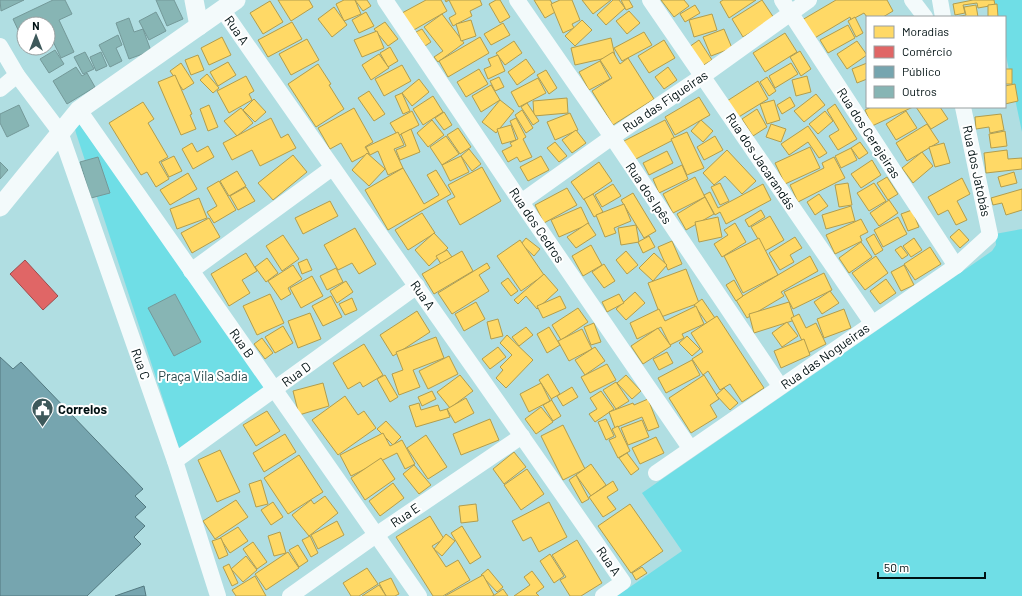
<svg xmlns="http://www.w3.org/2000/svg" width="1022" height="596" font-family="Barlow,sans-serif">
<rect width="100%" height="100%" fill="#b0dee2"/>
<g fill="#6fdee6">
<polygon points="994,0 1022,0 1022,132 1005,51 1005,17 998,17"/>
<polygon points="78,125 80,125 266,387 179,448 76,133 75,129"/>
<polygon points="1022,229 1022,596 617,596 682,551 642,493 992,251 996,245 995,234"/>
</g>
<g fill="#ffd966" stroke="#b29d4d">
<polygon points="278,0 309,0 313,7 291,21"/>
<polygon points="344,0 355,0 361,14 344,21 336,4"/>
<polygon points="355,0 367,0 371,6 363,11"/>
<polygon points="426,0 441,0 447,11 412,31 402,13"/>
<polygon points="445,0 480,0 482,5 470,11 472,16 453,26 449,18 456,14 449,0 446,2"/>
<polygon points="496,0 500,0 510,17 500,23 489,4"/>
<polygon points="534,0 550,0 557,11 545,18"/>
<polygon points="560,0 572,0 580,20 572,24 574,28 563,33 551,4"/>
<polygon points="582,0 611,0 593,14"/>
<polygon points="613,0 619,0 625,8 606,25 597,15"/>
<polygon points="621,0 629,0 633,7 626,10"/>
<polygon points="661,0 684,0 689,6 674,17"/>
<polygon points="723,0 756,0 729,18 720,2"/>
<polygon points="762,0 774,18 743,37 732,19"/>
<polygon points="836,0 887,0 893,11 883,17 867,17 864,13 851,20 850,17 813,39 802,20"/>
<polygon points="973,0 994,0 995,5 978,8 977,3 963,5 965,13 955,15 953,4"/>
<polygon points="270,1 283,22 263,34 250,13"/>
<polygon points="997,4 998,17 988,17 988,5"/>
<polygon points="695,5 700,13 685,22 680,14"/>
<polygon points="976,5 978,17 956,17 966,15 964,7"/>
<polygon points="334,7 347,25 332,37 318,19"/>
<polygon points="629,11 640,23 627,34 616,21"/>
<polygon points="366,12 374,26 359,33 352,20"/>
<polygon points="442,14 464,43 438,62 434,57 443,51 424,27"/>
<polygon points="712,14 717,30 694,37 689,20"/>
<polygon points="855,17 863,33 856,37 848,21"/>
<polygon points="471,20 476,36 461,41 456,24"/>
<polygon points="582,20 592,30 575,46 565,36"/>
<polygon points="292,22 302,39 268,57 258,40"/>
<polygon points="385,22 398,39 388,46 374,29"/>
<polygon points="503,23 510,35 491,45 484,34"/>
<polygon points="848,25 855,38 828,53 820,40"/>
<polygon points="422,29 431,42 425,46 416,32"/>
<polygon points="724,29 732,48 711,56 703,37"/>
<polygon points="377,31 384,48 362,57 354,40"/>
<polygon points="644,32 652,45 622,61 614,48"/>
<polygon points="785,33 797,52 765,72 753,53"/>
<polygon points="222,37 231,55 209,65 201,48"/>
<polygon points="480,37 489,53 448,77 439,61"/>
<polygon points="611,38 615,56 575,65 571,48"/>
<polygon points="307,39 319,60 291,75 279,54"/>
<polygon points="664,40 675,58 649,73 638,56"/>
<polygon points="699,40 712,60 702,66 689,47"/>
<polygon points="514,41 522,53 505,65 496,53"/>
<polygon points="857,41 867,55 847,69 837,54"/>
<polygon points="390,47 398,61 388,67 380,53"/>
<polygon points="800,51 811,69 801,76 790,57"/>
<polygon points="613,52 620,64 628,58 654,99 613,125 592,91 612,78 600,60"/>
<polygon points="379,54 389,68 371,80 362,65"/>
<polygon points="198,55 204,70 191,75 185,60"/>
<polygon points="498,55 505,71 488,79 484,69 491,66 488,59"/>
<polygon points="526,59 535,72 517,85 508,72"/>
<polygon points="600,61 610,79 589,90 579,72"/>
<polygon points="228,62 236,75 218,86 210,72"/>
<polygon points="181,63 194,83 183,90 170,71"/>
<polygon points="791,63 798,74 775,88 769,76"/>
<polygon points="867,63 867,79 857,83 852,69"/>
<polygon points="318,64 331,84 329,85 344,109 316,127 288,84"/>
<polygon points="402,65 411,81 384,96 375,79"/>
<polygon points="668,67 677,80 664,89 655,77"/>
<polygon points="479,69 488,84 466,97 457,82"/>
<rect x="1005" y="69" width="7" height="15"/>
<polygon points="546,70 557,88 549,94 537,75"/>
<polygon points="207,74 219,88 213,93 200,80"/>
<polygon points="175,75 192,114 190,115 196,129 181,135 158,82"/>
<polygon points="246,76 254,91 249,94 252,100 229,113 217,91"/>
<polygon points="807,76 811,92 796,96 792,80"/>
<polygon points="499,77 504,87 495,91 490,81"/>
<polygon points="767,77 776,91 769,96 760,82"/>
<polygon points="538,78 546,93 519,107 511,92"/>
<polygon points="419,79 429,92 412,106 402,93"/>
<polygon points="758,81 768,99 737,118 727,101"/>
<polygon points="1015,84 1018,101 1005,104 1005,86"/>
<polygon points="491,85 500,100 481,112 472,96"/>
<polygon points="369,91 385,114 374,121 358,98"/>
<polygon points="402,93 410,111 403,114 395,96"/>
<polygon points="816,94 825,105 804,122 794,111"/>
<polygon points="433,96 443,112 423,125 413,109"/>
<polygon points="699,97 710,115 675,135 665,117"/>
<polygon points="790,97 795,106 782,114 777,105"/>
<polygon points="567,98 568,113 534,116 533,101"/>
<polygon points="254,99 266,112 255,122 243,110"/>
<polygon points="500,100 514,111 496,133 482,122"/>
<polygon points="774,100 780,120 767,124 760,104"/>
<polygon points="143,102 154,119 148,123 168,157 159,162 169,179 156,187 147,172 141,175 109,123"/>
<polygon points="527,103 539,121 533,125 521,107"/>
<polygon points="835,104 857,139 838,150 829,136 839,130 827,110"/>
<polygon points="209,105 218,127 208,131 200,109"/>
<polygon points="871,107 913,107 872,126 865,110"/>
<polygon points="916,107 940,107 948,119 931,129"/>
<polygon points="241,108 253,123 237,136 224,121"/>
<polygon points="354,108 373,142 365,147 369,153 352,162 341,143 330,149 318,128"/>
<polygon points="757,109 767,127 753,136 742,119"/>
<polygon points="522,110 533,128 526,133 515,115"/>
<polygon points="412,111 419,125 398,136 390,123"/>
<polygon points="825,111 833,121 818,134 809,124"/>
<polygon points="906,111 917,128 896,140 886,124"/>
<polygon points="444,112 452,125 444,130 435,118"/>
<polygon points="570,113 578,130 555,140 547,122"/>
<polygon points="1001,114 1004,130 990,133 989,127 976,129 975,117"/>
<polygon points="271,118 281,138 288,134 296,148 260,166 252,150 232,160 223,143"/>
<polygon points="516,118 526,137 523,139 532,157 520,162 517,157 508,162 502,151 512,146 510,143 518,139 510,121"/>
<polygon points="432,120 444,135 428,147 417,133"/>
<polygon points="665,120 675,139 634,160 624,141"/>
<polygon points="701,120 713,131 703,142 691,131"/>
<polygon points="771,124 786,129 781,142 766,137"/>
<polygon points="927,124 939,142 907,161 896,143"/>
<polygon points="511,125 516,140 502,144 497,129"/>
<polygon points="808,126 827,153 819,158 808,142 789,155 781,144"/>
<polygon points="458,128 471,147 460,154 447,135"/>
<polygon points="411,129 420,152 400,160 396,150 406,146 401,134"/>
<polygon points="576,130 586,143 572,153 562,140"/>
<polygon points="1005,131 1007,146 991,148 989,134"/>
<polygon points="398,132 404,145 394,149 403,168 388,175 378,151 370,155 366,147"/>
<polygon points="687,132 704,168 687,175 671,139"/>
<polygon points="446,136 459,154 442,165 430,147"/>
<polygon points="715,136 723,150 704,160 697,147"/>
<polygon points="555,142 567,156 559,162 547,148"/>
<polygon points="860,142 868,153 859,159 851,148"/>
<polygon points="192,143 197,152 208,146 214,157 193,169 182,149"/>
<polygon points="944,143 950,163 935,167 929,147"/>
<polygon points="810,147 820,168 785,184 775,163"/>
<polygon points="851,148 857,160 841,168 835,156"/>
<polygon points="469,149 481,164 472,171 461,156"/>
<polygon points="727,150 756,181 742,194 725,176 714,185 703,173"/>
<polygon points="1007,150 1008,159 1022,158 1022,169 986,173 984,153"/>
<polygon points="667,151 673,163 649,175 643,163"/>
<polygon points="922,152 933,166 913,183 902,168"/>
<polygon points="367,153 385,169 369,186 352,170"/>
<polygon points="293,155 307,172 273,200 258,183"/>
<polygon points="174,156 182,171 169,177 161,162"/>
<polygon points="461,156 469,172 450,181 442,165"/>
<polygon points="541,156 549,170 528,181 520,167"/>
<polygon points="834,157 845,178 798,202 790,185 824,168 822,163"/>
<polygon points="872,160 881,175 861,188 851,174"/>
<polygon points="599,162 612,181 584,200 571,182"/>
<polygon points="682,165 688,179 659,193 653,179"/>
<polygon points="482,167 501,201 460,225 447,201 455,197 448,185"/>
<polygon points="403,168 424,204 439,195 427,175 436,170 451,194 388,230 365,190"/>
<polygon points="237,171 246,186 229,196 220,181"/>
<polygon points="1014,172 1017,183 1001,187 998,177"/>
<polygon points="188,173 197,189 170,205 160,190"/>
<polygon points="695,177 705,197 673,213 663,194"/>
<polygon points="887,177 898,194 888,200 877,183"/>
<polygon points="962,178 970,194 957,201 967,220 956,225 948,210 938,215 928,197"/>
<polygon points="219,181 236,210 214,223 207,212 217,206 207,188"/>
<polygon points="720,183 729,201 720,205 711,187"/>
<polygon points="848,183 852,205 839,207 835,185"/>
<polygon points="874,183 886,201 869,211 857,193"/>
<polygon points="613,184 621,196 602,207 595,195"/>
<polygon points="763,184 771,200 726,224 720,212 715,215 704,195 710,192 718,208"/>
<polygon points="246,187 255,201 238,210 230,196"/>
<polygon points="567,188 577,205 544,223 535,205"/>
<polygon points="1022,189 1022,210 1006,215 1002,203 993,205 991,198"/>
<polygon points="633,193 656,231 644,238 621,200"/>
<polygon points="593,194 603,212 594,217 584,199"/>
<polygon points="819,194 828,206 815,215 807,202"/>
<polygon points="705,197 714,214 686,230 677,214"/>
<polygon points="199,198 207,218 177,229 170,209"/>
<polygon points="889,200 898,213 879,226 870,213"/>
<polygon points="330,201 338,216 303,234 295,218"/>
<polygon points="624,204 631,221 614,228 616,233 605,237 596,215"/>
<polygon points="851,206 855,221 826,229 822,215"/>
<polygon points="581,207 589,224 559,237 551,220"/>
<polygon points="761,210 765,217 749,227 745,220"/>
<polygon points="912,210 919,227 908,231 901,214"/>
<polygon points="422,213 435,233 408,250 395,230"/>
<polygon points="770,216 784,240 765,251 751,227"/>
<polygon points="718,217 722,237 699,242 695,222"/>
<polygon points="898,217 907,234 883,247 874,230"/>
<polygon points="209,218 220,237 192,253 181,233"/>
<polygon points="861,219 868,232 860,236 862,241 835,254 826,235"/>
<polygon points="588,223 596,235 576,248 567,237"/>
<polygon points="735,223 746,242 722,257 714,244 728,235 724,230"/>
<polygon points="636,225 639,242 621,245 618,228"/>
<polygon points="355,228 376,264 359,274 352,263 338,270 324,245"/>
<polygon points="959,229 969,240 960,248 950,237"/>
<polygon points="434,233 448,248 429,266 415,250"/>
<polygon points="874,234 883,250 875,255 866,239"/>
<polygon points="283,235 299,259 282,271 266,246"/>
<polygon points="649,236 655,247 643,253 638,242"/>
<polygon points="795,237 802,248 790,255 794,262 780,270 769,253"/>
<polygon points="526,238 540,249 534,256 521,244"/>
<polygon points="759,238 778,275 743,293 724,256"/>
<polygon points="914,238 922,250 911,257 903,246"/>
<polygon points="520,240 544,275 521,291 497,256"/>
<polygon points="672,241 682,264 668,270 658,247"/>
<polygon points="861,242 872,257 849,273 839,258"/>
<polygon points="591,245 602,265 583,276 572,256"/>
<polygon points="901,246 908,255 902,259 895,250"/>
<polygon points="930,247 941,264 915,280 904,264"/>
<polygon points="447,250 452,257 441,264 436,256"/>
<polygon points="462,251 473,271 434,294 422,274"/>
<polygon points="626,251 638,265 627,274 616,260"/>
<polygon points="246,253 257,271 242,280 250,293 229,306 211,274"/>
<polygon points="654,253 667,265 653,281 639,268"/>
<polygon points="810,256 818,271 781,292 784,296 747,318 736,300"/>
<polygon points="876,256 888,273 865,290 852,273"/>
<polygon points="267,258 278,273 266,282 255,267"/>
<polygon points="307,259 312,270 302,274 298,263"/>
<polygon points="487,263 490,268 479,275 489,291 452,314 438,293"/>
<polygon points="604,264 615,281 604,288 592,272"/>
<polygon points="293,265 302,279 288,288 291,294 281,300 268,281"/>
<polygon points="904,265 914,285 901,291 891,272"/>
<polygon points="336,268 343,282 327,290 320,276"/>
<polygon points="686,269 699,303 661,317 648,283"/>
<polygon points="824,273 832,290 793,309 784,292"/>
<polygon points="544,274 558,290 537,309 526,296 518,304 514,300"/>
<polygon points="312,276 323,296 301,308 290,288"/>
<polygon points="508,278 518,291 511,296 501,283"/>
<polygon points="886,279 896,293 880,304 870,291"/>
<polygon points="734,280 743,296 736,301 726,285"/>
<polygon points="346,281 353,292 337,303 330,291"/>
<polygon points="830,291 839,303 822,314 814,302"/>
<polygon points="635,292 645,303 626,320 616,309"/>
<polygon points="270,294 284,323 257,335 243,306"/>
<polygon points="619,294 624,303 607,312 602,302"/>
<polygon points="331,296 342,317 323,326 312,306"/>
<polygon points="560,296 566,308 543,318 537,306"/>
<polygon points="352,298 357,310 345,315 339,304"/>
<polygon points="702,299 715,318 707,323 694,305"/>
<polygon points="476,302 485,319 464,331 455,314"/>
<polygon points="789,302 795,320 754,333 749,314"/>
<polygon points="696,306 704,324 682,334 684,338 670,345 661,327 637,339 630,323 659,309 665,321"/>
<polygon points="578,308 588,322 561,340 552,325"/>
<polygon points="844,309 851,328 824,338 817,319"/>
<polygon points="417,311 430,332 393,356 380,335"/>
<polygon points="310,313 321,339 298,348 288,321"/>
<polygon points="799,314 806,328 816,323 826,344 808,353 791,318"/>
<polygon points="717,316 764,388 742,402 730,384 720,390 708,371 703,375 692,359 703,352 691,333"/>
<polygon points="498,319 503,336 491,339 487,322"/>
<polygon points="787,322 798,336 782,347 772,333"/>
<polygon points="594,323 601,342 591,345 584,327"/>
<polygon points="283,326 293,343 275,353 265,337"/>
<polygon points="526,327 533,335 519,346 512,337"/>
<polygon points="549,327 560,345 547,353 537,334"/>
<polygon points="658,328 671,346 643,364 631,346"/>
<polygon points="582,329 592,349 569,361 558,341"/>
<polygon points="507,335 533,360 506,388 496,378 503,370 500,367 512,355 500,343"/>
<polygon points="687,336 700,349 692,356 679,343"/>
<polygon points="436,337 444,358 413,370 420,387 399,395 392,374 403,370 396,352"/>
<polygon points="262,338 273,353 265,359 254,344"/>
<polygon points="804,339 810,355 781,368 774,351"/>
<polygon points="364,344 383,375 363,387 360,382 348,389 333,363"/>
<polygon points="498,347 506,357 490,369 482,359"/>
<polygon points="595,347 605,361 585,375 575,360"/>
<polygon points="667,352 673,363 659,370 653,359"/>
<polygon points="449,356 458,374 428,389 419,371"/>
<polygon points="692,360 700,375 666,393 658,378"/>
<polygon points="607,364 616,380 590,393 581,377"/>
<polygon points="548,374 560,394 551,399 561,416 553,421 543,405 552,400 539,380"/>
<polygon points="385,375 398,397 390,402 377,379"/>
<polygon points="460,375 473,391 450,408 437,392"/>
<polygon points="626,375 641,391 632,399 617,383"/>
<polygon points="704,375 719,399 710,405 717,417 691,433 669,398"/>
<polygon points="616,382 629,401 616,409 603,390"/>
<polygon points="323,383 329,406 299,415 293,391"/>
<polygon points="541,383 550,401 529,412 520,394"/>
<polygon points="572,387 578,397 563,406 557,396"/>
<polygon points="724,388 738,403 730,410 716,395"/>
<polygon points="432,391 436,399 422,406 418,397"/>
<polygon points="601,391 614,409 595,422 589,414 597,409 590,398"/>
<polygon points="345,396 358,415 364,411 376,428 338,455 312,420"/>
<polygon points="466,398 474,413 455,423 447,409"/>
<polygon points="648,399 659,427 648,431 642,417 615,428 609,412 633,403 634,405"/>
<polygon points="419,403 421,410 438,405 440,411 447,409 450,417 416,427 409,406"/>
<polygon points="541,407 553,422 536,434 525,419"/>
<polygon points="267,411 280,431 256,446 243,425"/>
<polygon points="490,419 499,440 461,455 453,434"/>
<polygon points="606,419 614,436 606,440 598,422"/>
<polygon points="642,420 649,437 628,445 621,428"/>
<polygon points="386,421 401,437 393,445 377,429"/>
<polygon points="563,425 585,469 563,480 541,436"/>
<polygon points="618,426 630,451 618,458 609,440 616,437 612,429"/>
<polygon points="383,433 390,446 402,440 415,464 405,469 397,453 351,476 340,455"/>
<polygon points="285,434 296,452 264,472 253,453"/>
<polygon points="426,435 447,467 428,479 407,448"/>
<polygon points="656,437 664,453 640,464 632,448"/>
<polygon points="220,450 240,492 217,502 198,460"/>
<polygon points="514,452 526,467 504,484 493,469"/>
<polygon points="627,453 639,469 631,475 619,458"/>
<polygon points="299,455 323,492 288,514 264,478"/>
<polygon points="381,458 395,479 365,500 351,478"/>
<polygon points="591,464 606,485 591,496 576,475"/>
<polygon points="414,465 431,485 419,494 403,474"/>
<polygon points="527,469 544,494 521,510 504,485"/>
<polygon points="576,475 589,499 582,503 569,480"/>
<polygon points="261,480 268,504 256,507 249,484"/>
<polygon points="613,481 618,490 607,497 616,509 603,517 589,497"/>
<polygon points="393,483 404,498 380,516 369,501"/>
<polygon points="325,496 338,513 309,536 292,515 311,500 314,504"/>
<polygon points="236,500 248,517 215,539 203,521"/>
<polygon points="273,502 283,517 271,525 261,510"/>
<polygon points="549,502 567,537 539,552 531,537 523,541 512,521"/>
<polygon points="476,504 478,521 461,523 459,506"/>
<polygon points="630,504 663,551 631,573 598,526"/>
<polygon points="430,516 444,539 432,546 446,567 458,560 470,580 443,596 433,596 396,537"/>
<polygon points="337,521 344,535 318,549 311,535"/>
<polygon points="462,526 481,557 470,564 451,533"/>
<polygon points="238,527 248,541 230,553 220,538"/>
<polygon points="280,532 286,553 274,556 268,536"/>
<polygon points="446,534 455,541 442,556 434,549"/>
<polygon points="310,536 318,553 311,557 302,540"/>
<polygon points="221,538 228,555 219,559 212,541"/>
<polygon points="577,540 602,583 581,596 570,596 560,580 566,577 552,555"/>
<polygon points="253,542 267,562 257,569 243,549"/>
<polygon points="298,545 308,561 299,567 289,550"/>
<polygon points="288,552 299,568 266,590 255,574"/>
<polygon points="550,554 564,576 554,583 540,561"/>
<polygon points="246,556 257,570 243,582 231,569"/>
<polygon points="229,564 238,583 232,586 223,567"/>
<polygon points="642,567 647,573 636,580 632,573"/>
<polygon points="367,568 378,584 359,596 351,596 343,583"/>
<polygon points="488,569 503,587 497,592 481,575"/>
<polygon points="532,571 544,587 536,593 539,596 514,596 530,585 524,577"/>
<polygon points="483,575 494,595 492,596 445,596"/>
<polygon points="255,576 266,596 236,596 232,590"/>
<polygon points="391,578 399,594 395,596 386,596 379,583"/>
<polygon points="379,585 386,596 362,596"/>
<polygon points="503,589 508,596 493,596"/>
</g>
<polygon fill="#e06666" stroke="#9d4c4d" points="25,260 58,296 43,310 10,274"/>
<g fill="#76a5af" stroke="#537980">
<polygon points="0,357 13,369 21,362 143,489 135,496 146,507 135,517 145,526 134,537 141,544 87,596 0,596"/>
<polygon points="144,586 146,596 115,596"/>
</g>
<g fill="#87b5b4" stroke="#749999">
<polygon points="0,0 24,0 1,11"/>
<polygon points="53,0 65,0 72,14 59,20 74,52 61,58 48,31 48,24 45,24 44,23 41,24 24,24 24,32 20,34 13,19"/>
<polygon points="156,0 174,0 183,19 167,26"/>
<polygon points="156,12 166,31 149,40 139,21"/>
<polygon points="129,18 134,32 143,29 151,51 129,59 116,23"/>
<polygon points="118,35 122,45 116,48 122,61 110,67 99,45"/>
<polygon points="55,50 64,64 49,73 40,59"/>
<polygon points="85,52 94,69 83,74 74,57"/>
<polygon points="101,52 107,66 96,71 90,57"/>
<polygon points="76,67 82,76 87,73 95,87 67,104 53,81"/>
<polygon points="19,105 29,126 7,137 0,123 0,114"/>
<polygon points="98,157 110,193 91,198 80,162"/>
<polygon points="0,162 8,170 0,179"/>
<polygon points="175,294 201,342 174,356 148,308"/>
</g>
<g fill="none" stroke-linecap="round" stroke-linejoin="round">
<g stroke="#f3fafb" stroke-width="16">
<polyline points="385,0 521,202 690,448"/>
<polyline points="517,0 612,137 780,386"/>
<polyline points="650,0 872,323"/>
<polyline points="782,0 956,266"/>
<polyline points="912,0 925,17"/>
<polyline points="940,0 943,17"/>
<path d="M222,9C355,201 491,390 623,582L603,596"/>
<polyline points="0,46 17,75 60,132 175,461 218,596"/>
<polyline points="0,89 17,75"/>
<polyline points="79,110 419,596"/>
<polyline points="521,202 612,137 703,76 809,0"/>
<polyline points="191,271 332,168"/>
<polyline points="175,461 417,286"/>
<polyline points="656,473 956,266 990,235 963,107"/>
<polyline points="290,596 376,535 522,436"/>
</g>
<g stroke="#f3fafb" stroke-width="19">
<polyline points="194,0 199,26"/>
<polyline points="0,207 79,110 236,0"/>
</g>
</g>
<defs>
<symbol id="civic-pin" viewBox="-11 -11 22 30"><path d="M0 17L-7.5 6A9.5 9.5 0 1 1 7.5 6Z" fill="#3e595b" stroke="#fff"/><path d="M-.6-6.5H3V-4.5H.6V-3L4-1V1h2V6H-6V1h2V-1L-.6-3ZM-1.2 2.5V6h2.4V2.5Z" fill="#fff"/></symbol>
</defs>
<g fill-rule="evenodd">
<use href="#civic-pin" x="30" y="396" width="25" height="34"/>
</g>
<g text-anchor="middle" stroke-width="4" stroke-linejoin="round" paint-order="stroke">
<g font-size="13" fill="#001113" stroke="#fff">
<text transform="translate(237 30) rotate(55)" y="5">Rua A</text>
<text transform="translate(665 101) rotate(-34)" y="5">Rua das Figueiras</text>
<text transform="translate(869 133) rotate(57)" y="5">Rua dos Cerejeiras</text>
<text transform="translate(761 161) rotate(56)" y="5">Rua dos Jacarandás</text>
<text transform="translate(977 171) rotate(78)" y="5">Rua dos Jatobás</text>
<text transform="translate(649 193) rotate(56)" y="5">Rua dos Ipês</text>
<text transform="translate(537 225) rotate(56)" y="5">Rua dos Cedros</text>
<text transform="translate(423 295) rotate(55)" y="5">Rua A</text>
<text transform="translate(242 343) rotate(55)" y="5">Rua B</text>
<text transform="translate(825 356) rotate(-35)" y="5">Rua das Nogueiras</text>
<text transform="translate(141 364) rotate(71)" y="5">Rua C</text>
<text transform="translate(296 374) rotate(-36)" y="5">Rua D</text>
<text transform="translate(405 515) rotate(-34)" y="5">Rua E</text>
<text transform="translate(609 561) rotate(55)" y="5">Rua A</text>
</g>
<g font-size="13" fill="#294649" stroke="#fff">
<text x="203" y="381">Praça Vila Sadia</text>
</g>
<g font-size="13" font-weight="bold" fill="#001113" stroke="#fff" text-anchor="start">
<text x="58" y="414">Correios</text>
</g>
</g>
<rect x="866" y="16" width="140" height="92" fill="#ffffff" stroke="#99a0a1"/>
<rect x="874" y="26" width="20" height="12" fill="#ffd966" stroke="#99a0a1"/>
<text x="902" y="36" font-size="12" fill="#001113">Moradias</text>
<rect x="874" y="46" width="20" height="12" fill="#e06666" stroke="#99a0a1"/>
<text x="902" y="56" font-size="12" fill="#001113">Comércio</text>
<rect x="874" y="66" width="20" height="12" fill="#76a5af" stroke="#99a0a1"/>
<text x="902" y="76" font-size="12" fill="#001113">Público</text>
<rect x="874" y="86" width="20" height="12" fill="#87b5b4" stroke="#99a0a1"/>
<text x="902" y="96" font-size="12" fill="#001113">Outros</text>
<g transform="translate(36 36)"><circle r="19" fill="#ffffff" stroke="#99a0a1"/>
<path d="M0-3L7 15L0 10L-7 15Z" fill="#3e595b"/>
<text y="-6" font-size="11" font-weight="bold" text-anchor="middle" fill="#001113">N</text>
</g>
<path d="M878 572v6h107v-6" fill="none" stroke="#001113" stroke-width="2"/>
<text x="884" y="572" font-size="12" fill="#001113" stroke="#ffffff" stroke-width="3" paint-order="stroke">50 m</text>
</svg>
